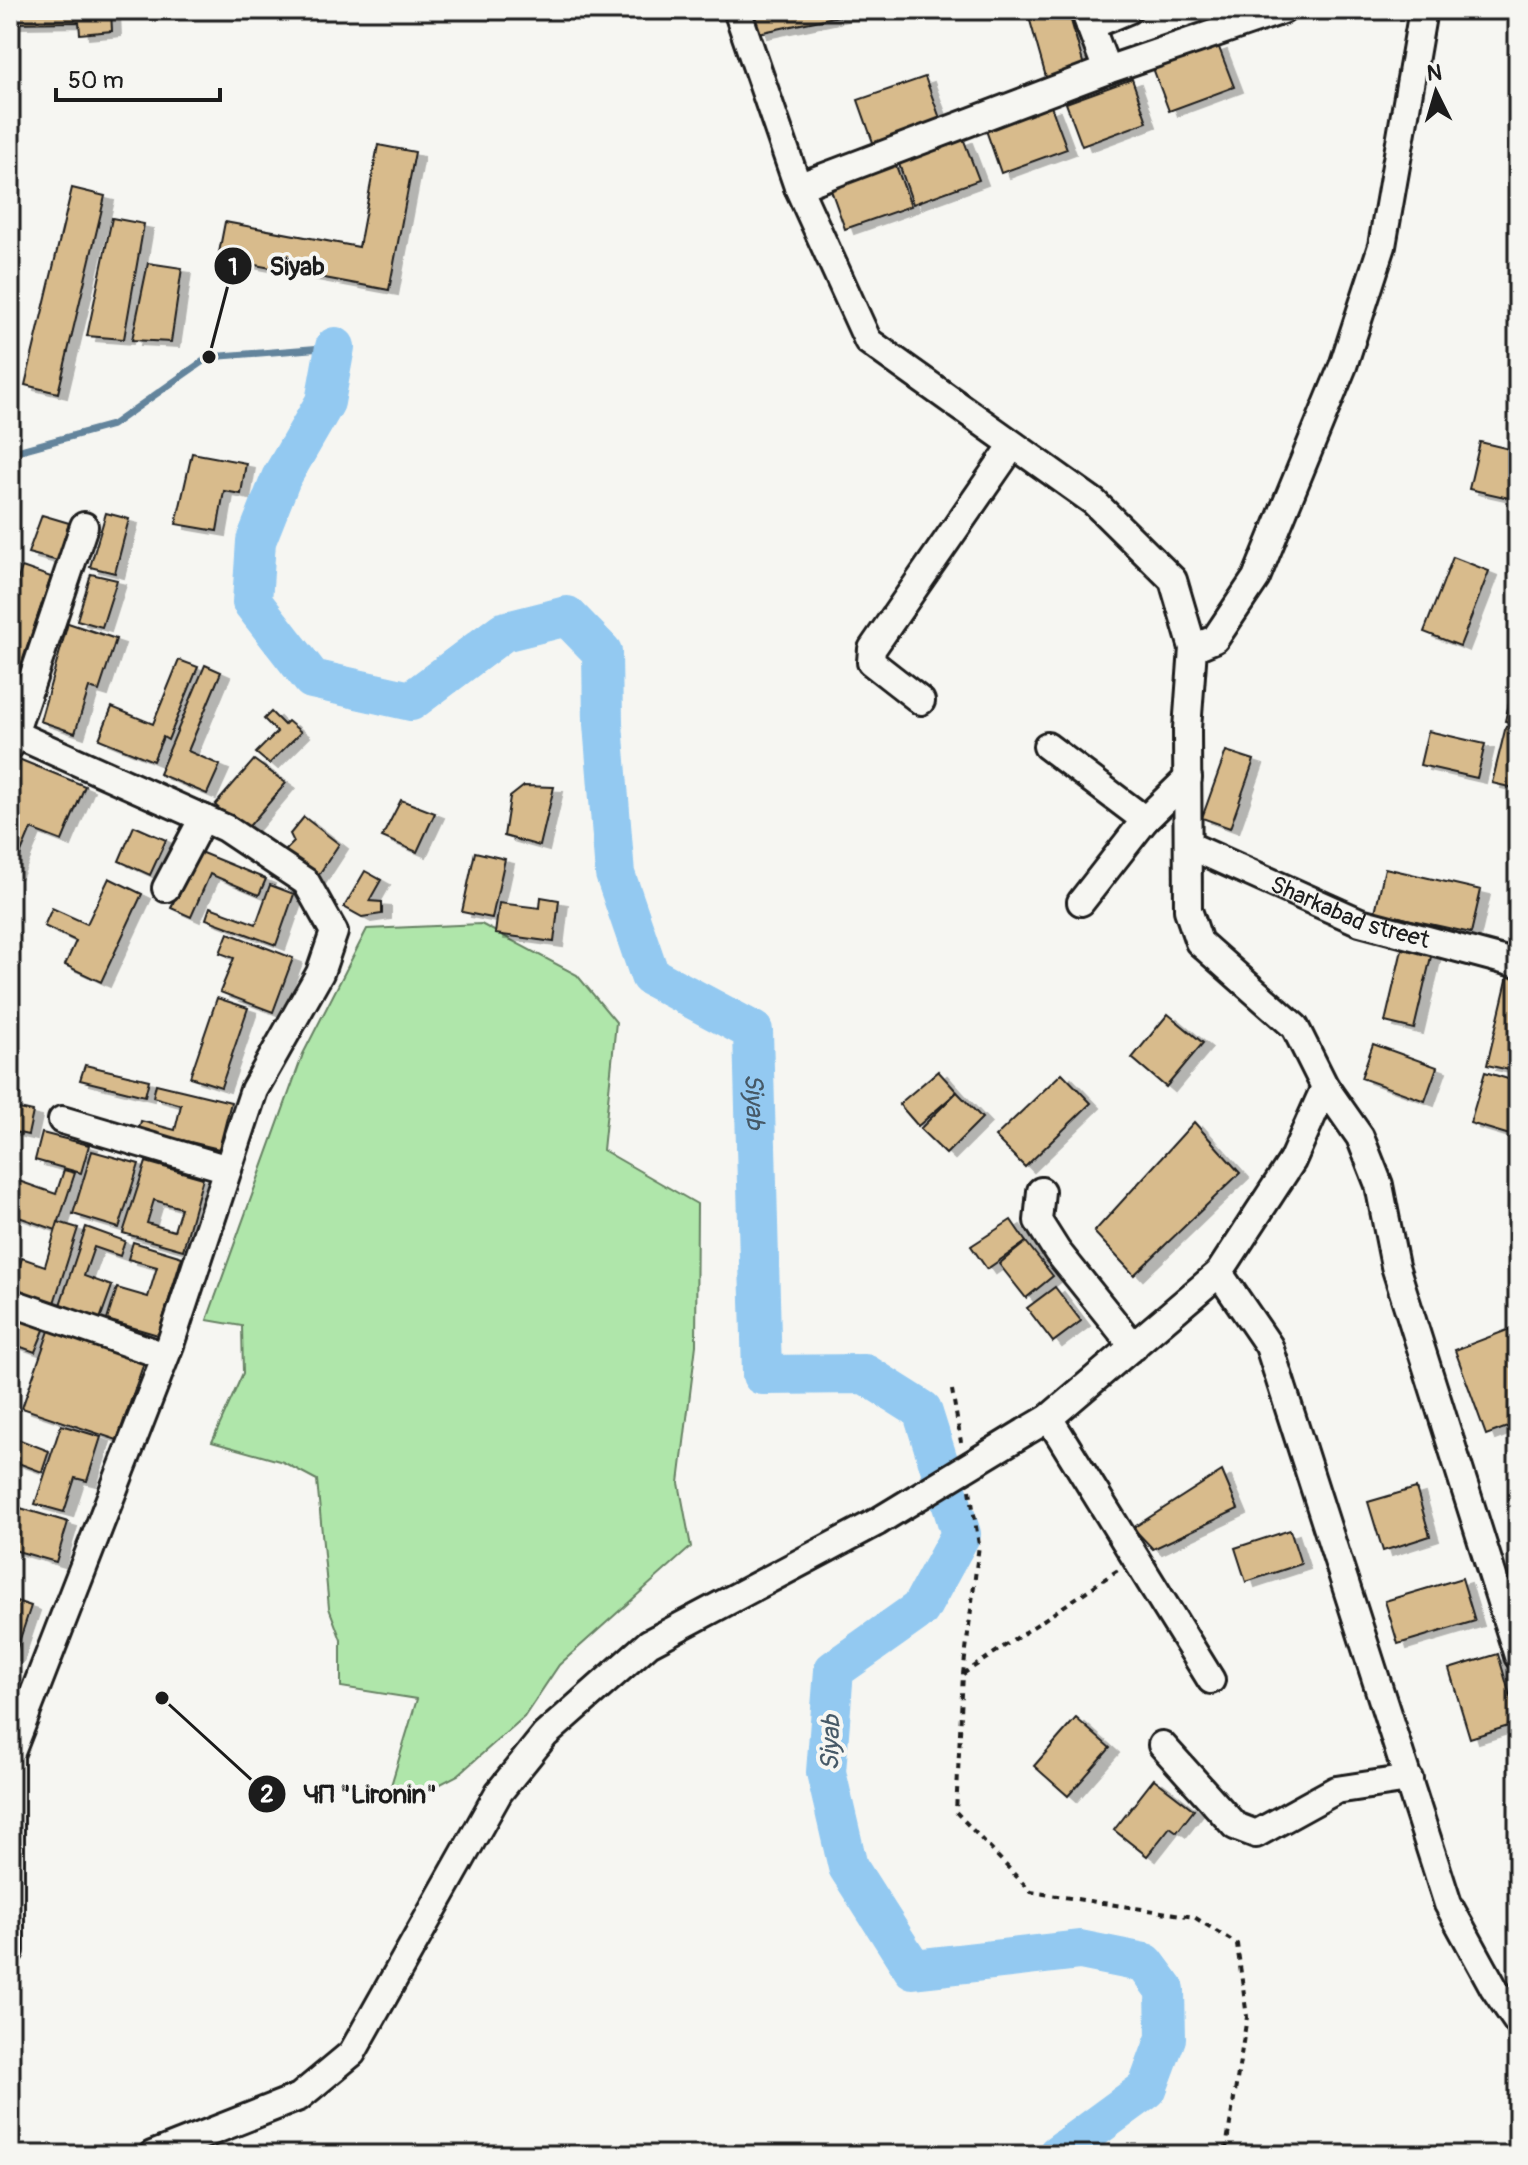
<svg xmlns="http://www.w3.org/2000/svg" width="1528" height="2165" font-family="Pangolin,sans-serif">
<defs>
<filter id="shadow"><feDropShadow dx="9" dy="5" stdDeviation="0" flood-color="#0004"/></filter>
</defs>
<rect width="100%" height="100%" fill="#f6f6f2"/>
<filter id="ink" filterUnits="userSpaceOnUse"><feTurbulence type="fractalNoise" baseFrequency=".0125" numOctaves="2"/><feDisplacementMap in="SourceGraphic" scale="16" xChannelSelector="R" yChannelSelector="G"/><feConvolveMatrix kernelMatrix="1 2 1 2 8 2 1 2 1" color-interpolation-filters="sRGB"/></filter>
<g filter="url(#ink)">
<polygon fill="#afe6aa" stroke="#668163" stroke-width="2" points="481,924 577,975 616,1022 603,1150 697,1204 696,1345 679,1483 691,1547 559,1665 524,1717 458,1775 412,1799 389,1792 417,1699 341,1687 341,1640 329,1608 317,1480 283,1462 212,1442 243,1373 242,1326 207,1320 303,1054 367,929"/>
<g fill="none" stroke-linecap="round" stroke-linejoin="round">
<polyline stroke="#63849c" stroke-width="7" points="10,453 112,425 209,357 335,347"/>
<path stroke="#93c9f1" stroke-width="40" id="s1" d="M335,347L325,402L281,478L256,541L252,602L312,679L411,701L503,632L567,616L602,652L603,724L615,874L650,976L753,1031L762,1375L865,1374L922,1410L961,1534L920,1609L834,1670L826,1772L848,1867L913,1969L1080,1950L1145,1963L1165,1990L1166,2038L1147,2089L1057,2155"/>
</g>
<g fill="#d8bb8c" stroke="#1c1c1c" stroke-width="2" fill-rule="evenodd" filter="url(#shadow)">
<polygon points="10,10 111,10 112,31 80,34 79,22 10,23"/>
<polygon points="752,10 857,10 858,12 758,33"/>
<polygon points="1027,10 1068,10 1086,73 1048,84"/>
<polygon points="1218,45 1234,87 1169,111 1153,68"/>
<polygon points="925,77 942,124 875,148 858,100"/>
<polygon points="1132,79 1147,122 1082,146 1066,103"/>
<polygon points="1051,106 1067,149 1001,173 986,130"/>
<polygon points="963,138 979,180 913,204 898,161"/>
<polygon points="378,145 415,152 389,290 218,258 225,222 359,247"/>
<polygon points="895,163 911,206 845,229 830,187"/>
<polygon points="72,188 105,196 58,393 25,385"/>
<polygon points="112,218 144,224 124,339 87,336"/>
<polygon points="148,263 182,268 171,342 132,340"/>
<polygon points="1480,442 1518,451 1518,500 1469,489"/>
<polygon points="192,453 246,463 241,494 224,491 217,531 176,524"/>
<polygon points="106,513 129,519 115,573 90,567"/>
<polygon points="42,515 69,523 58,561 28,553"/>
<polygon points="1453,557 1489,571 1460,646 1424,632"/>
<polygon points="22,567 51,577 13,688 10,603"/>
<polygon points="91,574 117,580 102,627 77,620"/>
<polygon points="68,623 116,639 99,691 89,688 75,733 40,721"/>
<polygon points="179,660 198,667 168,740 163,737 153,761 99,739 112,707 153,724"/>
<polygon points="1518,664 1518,724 1505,721"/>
<polygon points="205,665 221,672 188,751 220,765 207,794 159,774"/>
<polygon points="271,712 284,725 288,721 301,732 269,764 256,753 277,732 264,719"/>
<polygon points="1506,726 1518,729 1518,789 1492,783"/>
<polygon points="1428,731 1485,744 1477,778 1420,765"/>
<polygon points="1226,751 1254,760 1230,828 1202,818"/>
<polygon points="21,760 85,786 62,841 31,829 12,874 10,787"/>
<polygon points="254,760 286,783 245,831 215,805"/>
<polygon points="524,786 554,787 540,846 504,836 510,797"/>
<polygon points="401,800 435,813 417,852 382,837"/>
<polygon points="304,817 339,844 316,879 281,855 294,842 290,834"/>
<polygon points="134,826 166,840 150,875 119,861"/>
<polygon points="195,850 266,879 259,895 210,874 191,917 171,908"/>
<polygon points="475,852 505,859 492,918 462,912"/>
<polygon points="1385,868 1481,890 1471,933 1375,912"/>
<polygon points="365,871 381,880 369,901 382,902 382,914 362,917 344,907"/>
<polygon points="109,878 142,894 101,982 65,965 76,941 44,926 52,908 87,924"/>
<polygon points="270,885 294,894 276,945 206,919 210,907 256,924"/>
<polygon points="541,897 559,900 554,942 495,934 499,903 540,908"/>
<polygon points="228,933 293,958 273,1012 220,992 234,958 220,953"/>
<polygon points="1404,941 1433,948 1414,1029 1385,1022"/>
<polygon points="1508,976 1518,978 1518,1072 1487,1065"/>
<polygon points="217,998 248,1008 221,1087 190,1077"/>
<polygon points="1168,1014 1203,1043 1166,1087 1132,1058"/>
<polygon points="1373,1044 1437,1067 1425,1101 1361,1078"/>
<polygon points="85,1065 149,1080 145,1096 80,1080"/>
<polygon points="938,1071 957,1092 918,1126 899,1104"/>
<polygon points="1485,1072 1518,1082 1518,1119 1513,1136 1470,1123"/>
<polygon points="1062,1073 1091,1103 1025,1167 995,1137"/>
<polygon points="156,1084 231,1102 219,1149 182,1140 180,1147 137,1136 141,1121 175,1130 181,1105 153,1097"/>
<polygon points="957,1092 982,1118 946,1154 920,1129"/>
<polygon points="10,1107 33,1112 28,1135 10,1131"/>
<polygon points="1194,1122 1240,1173 1134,1275 1094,1232"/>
<polygon points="42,1133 89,1145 81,1173 35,1160"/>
<polygon points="92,1151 139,1164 119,1228 73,1214"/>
<path d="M146,1162L203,1178L183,1250L123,1233ZM154,1200L181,1208L174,1231L147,1223Z"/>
<polygon points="64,1170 75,1173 56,1230 10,1214 10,1178 56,1194"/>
<polygon points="1011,1220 1026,1242 987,1269 971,1246"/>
<polygon points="58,1222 78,1228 54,1303 12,1290 22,1258 45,1266"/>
<polygon points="86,1227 125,1241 120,1256 94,1247 84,1276 112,1286 100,1319 60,1305"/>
<polygon points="133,1242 182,1257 158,1335 107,1320 117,1288 148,1297 157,1267 128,1259"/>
<polygon points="1026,1242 1053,1276 1026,1298 999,1264"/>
<polygon points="1055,1287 1081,1321 1053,1342 1027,1308"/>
<polygon points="10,1312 46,1325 35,1352 10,1343"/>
<polygon points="50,1328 145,1360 117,1440 22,1408"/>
<polygon points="1510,1329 1518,1352 1518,1423 1486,1435 1455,1350"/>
<polygon points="61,1425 101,1437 87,1481 75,1478 64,1512 35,1504"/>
<polygon points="10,1436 49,1451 42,1472 10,1460"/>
<polygon points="1222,1471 1238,1509 1153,1549 1133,1528"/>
<polygon points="1416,1488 1430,1536 1383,1551 1368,1502"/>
<polygon points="10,1505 68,1522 56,1562 10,1549"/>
<polygon points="1290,1530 1301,1564 1246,1582 1235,1548"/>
<polygon points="1462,1578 1475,1621 1398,1644 1385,1601"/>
<polygon points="10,1599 31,1606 14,1657 10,1656"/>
<polygon points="1498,1654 1518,1723 1470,1738 1449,1669"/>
<polygon points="1076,1718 1110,1748 1068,1796 1034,1766"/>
<polygon points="1154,1779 1194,1810 1177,1832 1170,1827 1147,1856 1114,1830"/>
</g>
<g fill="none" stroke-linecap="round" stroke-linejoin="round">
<defs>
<g id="minor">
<polyline points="737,10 798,187 868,341 1094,502 1173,580 1193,648 1187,729 1188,910 1199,942 1295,1027 1325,1087 1292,1161 1219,1273 1049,1418 1025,1432"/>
<polyline points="1084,10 1107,70"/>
<polyline points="1090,26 1128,10"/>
<polyline points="798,187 1107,70 1283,10"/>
<polyline points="1193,648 1215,639 1256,578 1343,366 1382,246 1423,10"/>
<polyline points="921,701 871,662 872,649 1013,445"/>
<polyline points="10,746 84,526"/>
<polyline points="1047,746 1145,820 1188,778"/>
<path id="s2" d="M1188,845L1360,922L1518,964"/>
<polyline points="166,888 203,818"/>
<polyline points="1081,902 1145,820"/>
<polyline points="1325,1087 1360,1137 1379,1185 1395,1266 1518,1656"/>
<polyline points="62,1120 228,1169"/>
<polyline points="1041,1191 1038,1221 1057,1251 1134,1347"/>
<polyline points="1219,1273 1269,1346 1448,1904 1494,1988 1518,2023"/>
<polyline points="10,1302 165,1356"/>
<polyline points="1049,1418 1211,1680"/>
<polyline points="1162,1745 1235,1826 1256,1834 1336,1790 1409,1779"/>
<polyline points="10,1951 10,1755 170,1345 254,1090 320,973 334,932 306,882 225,828 15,734"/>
<polyline points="152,2155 299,2097 352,2053 499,1792 545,1735 649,1643 877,1522"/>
</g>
</defs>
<use href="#minor" stroke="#1c1c1c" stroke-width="32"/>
<g stroke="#1c1c1c" stroke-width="4" stroke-dasharray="6 6" stroke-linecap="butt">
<polyline points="952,1390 961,1442"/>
<polyline points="970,1490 979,1545 963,1674 956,1812 1031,1892 1194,1917 1237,1944 1247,2017 1225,2155"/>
<polyline points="963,1674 1118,1570"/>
</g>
<use href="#minor" stroke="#f6f6f2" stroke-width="26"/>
<defs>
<polyline id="minor-bridge" points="877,1522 1025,1432"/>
</defs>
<use href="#minor-bridge" stroke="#1c1c1c" stroke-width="32" stroke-linecap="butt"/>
<use href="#minor-bridge" stroke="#f6f6f2" stroke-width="26"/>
</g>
</g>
<g text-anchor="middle" stroke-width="8" stroke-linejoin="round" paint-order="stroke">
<g font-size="24" fill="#1c1c1c" stroke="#f6f6f2">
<text dy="8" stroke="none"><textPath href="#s2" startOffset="176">Sharkabad street</textPath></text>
</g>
<g font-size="26" font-style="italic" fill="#465967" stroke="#f6f6f2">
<text dy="9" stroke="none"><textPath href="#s1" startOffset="1220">Siyab</textPath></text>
<text transform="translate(830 1743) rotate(-88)" y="9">Siyab</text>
</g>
</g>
<path fill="none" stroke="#1c1c1c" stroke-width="3" d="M209 357L233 266M162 1698L267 1794"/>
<g fill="#1c1c1c" stroke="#f6f6f2" stroke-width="3">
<circle cx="209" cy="357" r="8"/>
<circle cx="162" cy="1698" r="8"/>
<circle cx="233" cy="266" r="20"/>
<circle cx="267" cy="1794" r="20"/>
</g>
<g font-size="24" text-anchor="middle" font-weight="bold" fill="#fff">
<text x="233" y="275">1</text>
<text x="267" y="1802">2</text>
</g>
<g font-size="26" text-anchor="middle" font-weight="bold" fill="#1c1c1c" stroke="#f6f6f2" stroke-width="8" stroke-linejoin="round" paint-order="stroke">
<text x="297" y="275">Siyab</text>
<text x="370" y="1803">ЧП "Lironin"</text>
</g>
<rect width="1528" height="2165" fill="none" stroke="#f6f6f2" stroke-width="40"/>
<rect x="20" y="20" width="1488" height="2125" fill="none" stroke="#1c1c1c" stroke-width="3" filter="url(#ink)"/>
<g transform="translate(1436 92) rotate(355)" stroke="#f6f6f2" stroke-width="6" paint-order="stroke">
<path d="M0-6L14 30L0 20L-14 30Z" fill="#1c1c1c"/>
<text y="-12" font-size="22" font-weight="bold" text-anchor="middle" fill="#1c1c1c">N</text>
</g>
<path d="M56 88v12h164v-12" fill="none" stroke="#1c1c1c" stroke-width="4"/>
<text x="68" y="88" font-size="24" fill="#1c1c1c" stroke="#f6f6f2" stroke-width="6" paint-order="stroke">50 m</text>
</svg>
